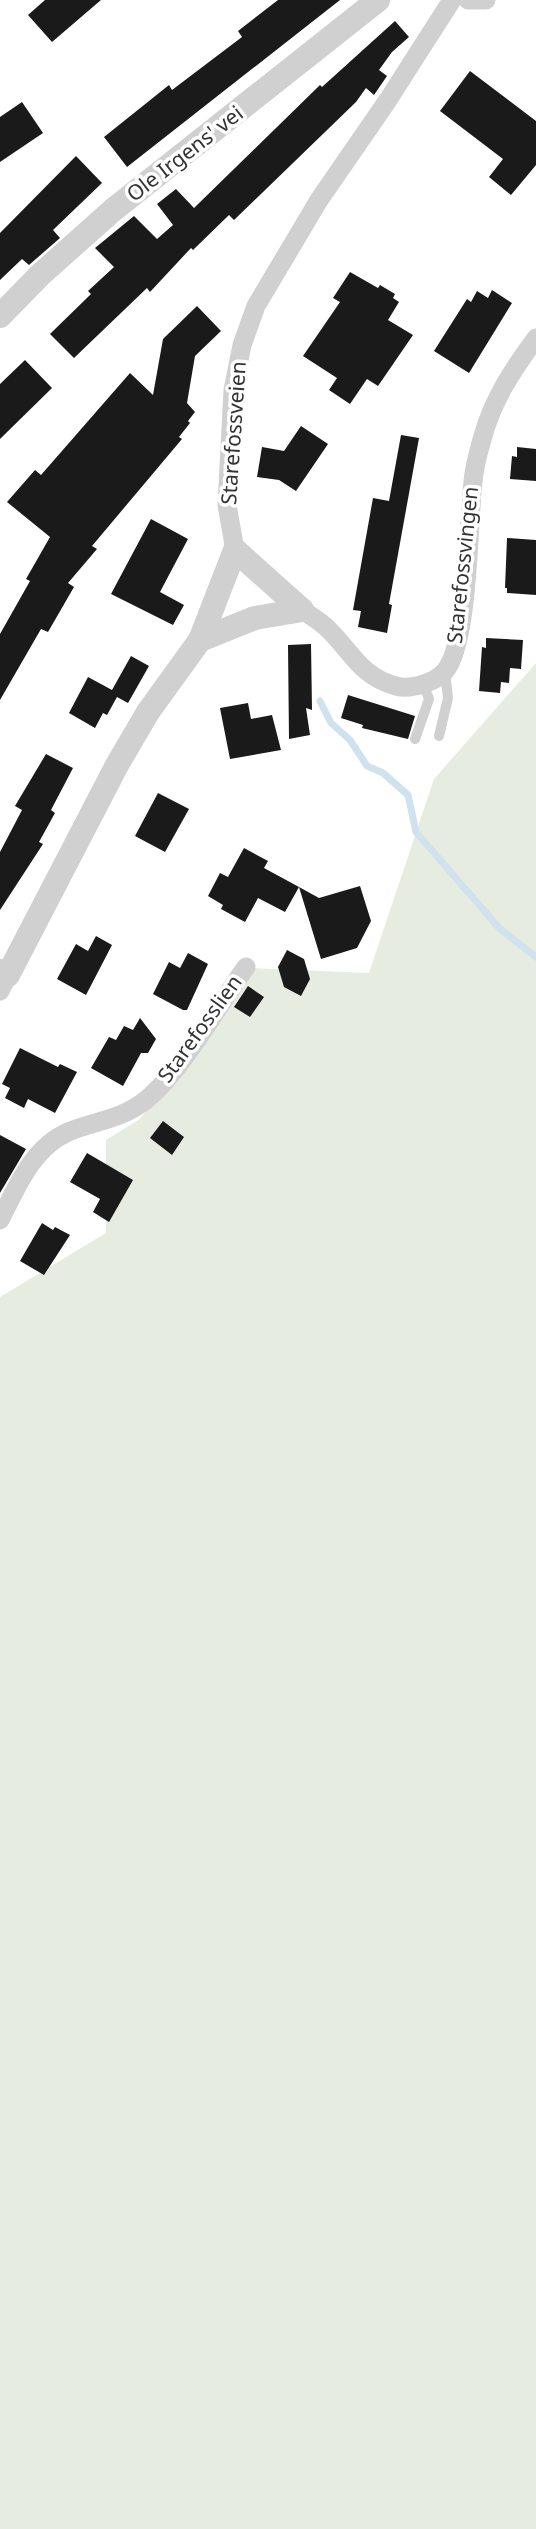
<svg xmlns="http://www.w3.org/2000/svg" width="536" height="2529" font-family="'Noto Sans',sans-serif">
<rect width="100%" height="100%" fill="#fff"/>
<polygon fill="#e6ecdf" points="536,663 536,2529 0,2529 0,1297 106,1233 106,1140 140,1119 217,1023 251,968 369,973 434,779"/>
<g fill="none" stroke-linecap="round" stroke-linejoin="round">
<polyline stroke="#cfe2ee" stroke-width="7" points="320,701 331,723 350,740 367,766 383,773 408,795 416,832 500,929 536,957"/>
</g>
<g fill="#1a1a1a">
<polygon points="45,0 101,0 52,42 28,15"/>
<polygon points="278,0 340,0 127,167 104,137 169,85 172,90 242,37 238,31"/>
<polygon points="395,21 409,37 392,52 379,70 387,76 374,95 366,88 356,102 234,220 229,215 193,250 191,248 150,292 147,288 74,358 50,334 91,294 88,291 114,267 95,248 134,216 157,239 173,225 157,204 176,189 194,208 320,85 322,87"/>
<polygon points="470,71 536,121 536,165 511,195 489,177 503,159 440,111"/>
<polygon points="22,102 43,133 0,162 0,117"/>
<polygon points="76,156 102,183 53,230 60,238 29,265 22,259 0,280 0,233"/>
<polygon points="350,272 378,288 380,285 395,294 393,298 399,302 388,320 413,335 378,386 367,379 350,404 329,390 337,378 303,356 340,302 333,298"/>
<polygon points="492,290 512,303 469,373 434,351 467,299 471,302 477,291 488,298"/>
<polygon points="197,306 221,331 195,356 187,403 195,412 188,421 190,423 179,437 182,439 92,546 97,549 68,583 74,587 48,632 41,629 0,700 0,634 30,581 26,579 50,537 7,502 35,470 41,475 130,373 153,395 163,339"/>
<polygon points="25,360 52,388 0,439 0,384"/>
<polygon points="301,426 328,444 296,491 279,480 257,477 262,447 284,451"/>
<polygon points="401,435 419,438 389,604 392,605 387,633 358,627 361,611 353,610 373,498 389,501"/>
<polygon points="517,447 536,449 536,481 510,479 512,456 517,457"/>
<polygon points="151,519 188,539 160,592 184,605 173,625 111,594"/>
<polygon points="507,538 536,540 536,595 507,593 507,588 505,588"/>
<polygon points="486,638 523,640 521,669 510,668 509,683 501,682 500,693 479,691 482,647 486,648"/>
<polygon points="311,644 312,710 306,708 310,735 289,739 288,645"/>
<polygon points="131,656 149,666 128,703 117,697 107,715 103,713 95,728 69,713 88,677 112,690"/>
<polygon points="348,695 415,716 408,739 362,728 363,725 341,718"/>
<polygon points="248,703 251,719 272,715 281,750 230,759 220,708"/>
<polygon points="46,754 73,768 51,810 55,813 39,842 43,844 0,910 0,852 22,810 15,806"/>
<polygon points="158,793 189,809 165,852 135,836"/>
<polygon points="244,848 268,861 264,868 299,887 285,912 258,898 245,922 221,909 223,905 208,896 220,873 228,877"/>
<polygon points="360,886 371,921 357,948 321,959 299,887 319,898"/>
<polygon points="96,936 112,945 86,995 57,979 76,944 88,951"/>
<polygon points="287,950 304,959 310,979 301,996 284,987 278,967"/>
<polygon points="188,953 208,964 187,1010 183,1010 153,994 169,962 180,968"/>
<polygon points="248,986 264,997 250,1017 234,1007"/>
<polygon points="140,1018 156,1039 148,1053 141,1053 123,1086 91,1068 109,1037 116,1040 124,1026 133,1030"/>
<polygon points="20,1048 58,1067 60,1064 77,1072 55,1113 28,1099 24,1108 5,1098 10,1088 2,1084"/>
<polygon points="163,1121 184,1137 172,1155 150,1138"/>
<polygon points="0,1135 26,1149 0,1193"/>
<polygon points="87,1153 133,1180 109,1222 93,1212 100,1199 70,1182"/>
<polygon points="42,1223 53,1230 55,1227 70,1235 44,1275 20,1261"/>
</g>
<g fill="none" stroke-linecap="round" stroke-linejoin="round">
<g stroke="#d0d0d0" stroke-width="10">
<polyline points="439,736 448,698 445,672"/>
<polyline points="415,739 429,699 423,683"/>
</g>
<g stroke="#d0d0d0" stroke-width="19">
<polyline points="468,0 486,0"/>
<polyline points="235,550 227,505 233,390 242,345 256,306 319,200 388,100 452,0"/>
<path d="M302,610C311,616 320,621 328,629C351,651 361,677 396,686C410,690 435,683 445,671C469,643 468,523 473,482C474,467 479,450 483,436C493,399 514,368 536,338"/>
<polyline points="0,991 8,975"/>
<path d="M0,1220C17,1187 32,1148 68,1132C96,1120 119,1121 146,1100C182,1070 218,1006 246,967"/>
</g>
<g stroke="#d0d0d0" stroke-width="24">
<polyline points="0,316 40,275 113,210 378,0"/>
<polyline points="200,640 255,618 302,610"/>
<polyline points="0,971 8,975 117,765 148,712 200,640 235,550 302,610"/>
</g>
</g>
<g text-anchor="middle" stroke-width="7" stroke-linejoin="round" paint-order="stroke">
<g font-size="21" fill="#333" stroke="#fff">
<text transform="translate(185 154) rotate(-38)" y="7">Ole Irgens' vei</text>
<text transform="translate(234 433) rotate(-86)" y="7">Starefossveien</text>
<text transform="translate(463 565) rotate(-84)" y="7">Starefossvingen</text>
<text transform="translate(200 1029) rotate(-54)" y="7">Starefosslien</text>
</g>
</g>
</svg>
